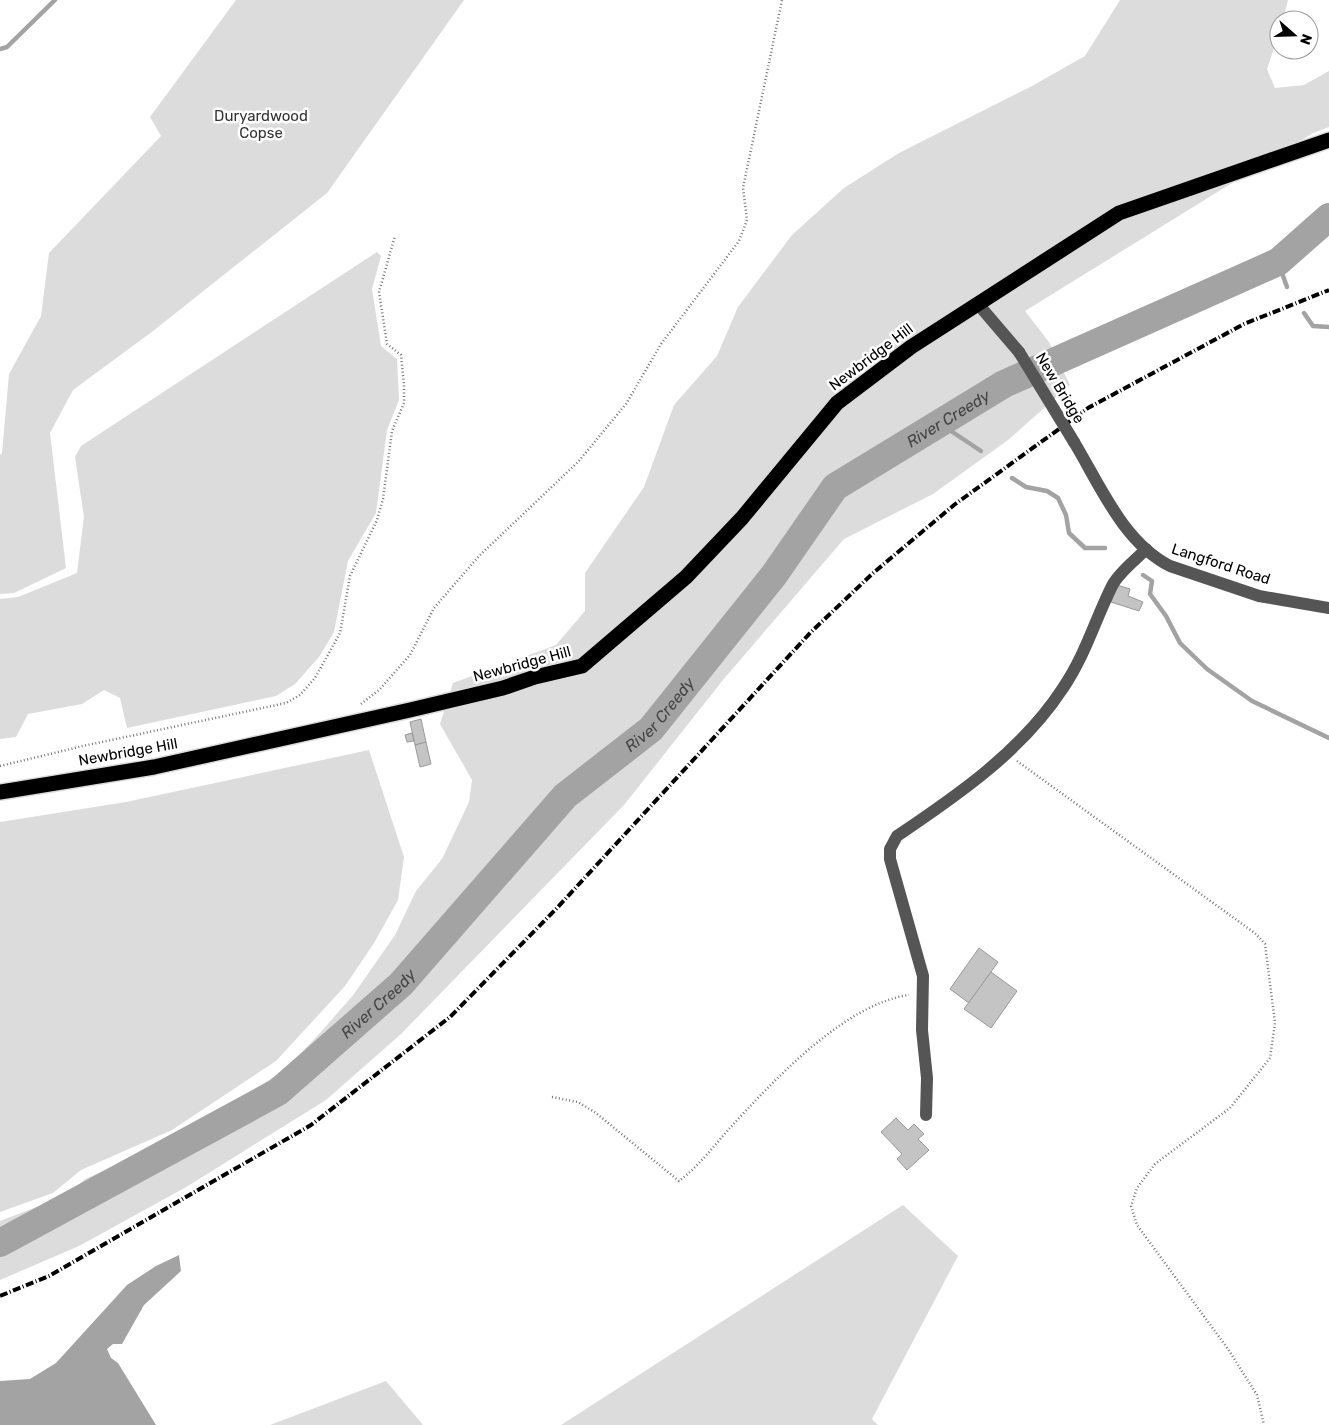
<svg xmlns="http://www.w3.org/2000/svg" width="1329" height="1425" font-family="Rubik,sans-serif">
<rect width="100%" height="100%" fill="#fff"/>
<g fill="#dcdcdc">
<polygon points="236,0 464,0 327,193 153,331 73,390 50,433 66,568 14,593 0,594 0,455 2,453 9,374 41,316 49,253 161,136 150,117"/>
<polygon points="1120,0 1288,0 1283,20 1279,20 1279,33 1267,69 1275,88 1304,85 1329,71 1329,127 1313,133 1025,311 1049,342 1070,385 1008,440 933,494 844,539 723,680 624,805 401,1034 326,1100 188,1186 79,1246 0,1280 0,1221 68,1195 85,1179 174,1139 235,1103 288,1067 321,1032 354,994 395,935 416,891 442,859 469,802 472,780 440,724 453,683 556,645 585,611 585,573 644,487 674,405 717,356 738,307 792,235 844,188 899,153 1032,86 1085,56"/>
<polygon points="377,252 381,256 372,289 381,346 397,359 399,400 387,430 376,513 348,561 334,632 319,657 295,684 276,696 127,728 120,698 104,690 82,704 28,714 16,737 0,739 0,599 18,597 77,573 84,517 75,457 81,446"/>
<polygon points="369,750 404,857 398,900 374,943 345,986 276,1061 172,1130 81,1170 53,1193 0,1212 0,822 126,802"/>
<polygon points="903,1205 958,1256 872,1419 878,1425 561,1425"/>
<polygon points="386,1381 423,1425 270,1425"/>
</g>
<polygon fill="#a3a3a3" points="179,1255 181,1271 144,1305 122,1344 113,1344 107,1349 111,1358 118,1363 156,1425 0,1425 0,1381 30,1379 56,1363 127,1285 156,1266"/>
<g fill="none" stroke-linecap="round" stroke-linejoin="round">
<g stroke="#a3a3a3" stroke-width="4.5">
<polyline points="0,49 7,47 55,0"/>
<polyline points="1278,262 1287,287"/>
<polyline points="1304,313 1313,326 1329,327"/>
<polyline points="939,423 981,451"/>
<polyline points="1012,478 1026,487 1047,491 1058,498 1066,515 1069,533 1085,548 1105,548"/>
<polyline points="1143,575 1152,581 1150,594 1166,616 1180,643 1207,669 1252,701 1329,738"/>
</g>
<path stroke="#a3a3a3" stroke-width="28" id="s1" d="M0,1243L278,1092L401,984L565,796L651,729L774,575L835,487L1004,384L1278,262L1329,217"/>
</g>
<g fill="#c4c4c4" stroke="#999">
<polygon points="1117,585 1130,589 1128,596 1143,602 1139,611 1111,602"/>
<polygon points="421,719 426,742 415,745 410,722"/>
<polygon points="412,733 414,741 407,742 405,735"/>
<polygon points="426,742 431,764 420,767 415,745"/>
<polygon points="979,948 998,962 969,1003 950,989"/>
<polygon points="991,972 1017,991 991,1028 964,1009"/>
<polygon points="896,1118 908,1130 914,1124 924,1134 918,1139 929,1150 907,1170 897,1159 902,1154 881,1132"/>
</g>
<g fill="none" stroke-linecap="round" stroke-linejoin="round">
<defs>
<polyline id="highway" points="0,792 154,767 410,710 503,688 535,677 582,666 686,577 742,518 837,403 911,347 1119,213 1329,140"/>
</defs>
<use href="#highway" stroke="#dbdbdb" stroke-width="18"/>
<g stroke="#777" stroke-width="2.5" stroke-dasharray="1 2.5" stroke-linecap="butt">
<polyline points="361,704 380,689 410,655 434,608 479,556 578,462 626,404 661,344 739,241 747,220 743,188 782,0"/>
<polyline points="1017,761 1256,934 1265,944 1275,1023 1270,1058 1230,1108 1155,1164 1137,1188 1131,1206 1137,1225 1228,1349 1257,1395 1264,1425"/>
<polyline points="0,766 83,746 286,703 300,695 315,678 340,633 350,576 377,520 383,499 392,431 404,403 404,385 401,355 387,344 379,292 395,236"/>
<path d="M552,1097L578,1102L596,1113L679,1181C698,1167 713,1147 729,1129C772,1082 844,1004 909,995"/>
</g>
<g stroke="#555" stroke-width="12">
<polyline points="978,304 1019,352"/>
<path d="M1074,442C1100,485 1123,542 1170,566L1259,596L1329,608"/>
<path d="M926,1115L927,1078L922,1030L923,976L890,859V849L897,836C958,795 1022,751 1063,688C1085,656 1095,620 1112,586C1119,572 1136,560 1146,549"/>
</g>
<use href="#highway" stroke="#000" stroke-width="15"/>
<polyline stroke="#000" stroke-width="4" stroke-dasharray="8 2.5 1 2.5" stroke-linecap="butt" points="0,1296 49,1276 311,1125 450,1017 557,908 811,632 872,574 954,505 1088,408 1244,324 1329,290"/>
<polyline stroke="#555" stroke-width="12" points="1019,352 1074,442"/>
</g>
<g text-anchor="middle" stroke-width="5" stroke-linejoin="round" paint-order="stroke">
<g font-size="15" fill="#333" stroke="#fff">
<text x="261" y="121">Duryardwood<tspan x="261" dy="17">Copse</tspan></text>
</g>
<g font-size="15" fill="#000" stroke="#fff">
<text transform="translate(871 357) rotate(-37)" y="5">Newbridge Hill</text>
<text transform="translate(1060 388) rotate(59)" y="5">New Bridge</text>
<text transform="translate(1221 564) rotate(18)" y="5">Langford Road</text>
<text transform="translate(522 664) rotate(-15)" y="5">Newbridge Hill</text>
<text transform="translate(128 752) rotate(-10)" y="5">Newbridge Hill</text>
</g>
<g font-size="16" font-style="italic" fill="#444" stroke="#fff">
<text dy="6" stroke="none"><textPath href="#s1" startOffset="1275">River Creedy</textPath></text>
<text dy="6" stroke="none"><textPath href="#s1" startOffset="855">River Creedy</textPath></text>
<text dy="6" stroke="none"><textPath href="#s1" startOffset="450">River Creedy</textPath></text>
</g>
</g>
<g transform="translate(1294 35) rotate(110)"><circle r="24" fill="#ffffff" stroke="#999999"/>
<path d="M0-4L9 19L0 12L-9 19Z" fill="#000000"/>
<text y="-8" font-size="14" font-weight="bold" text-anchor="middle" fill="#000000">N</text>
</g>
</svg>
